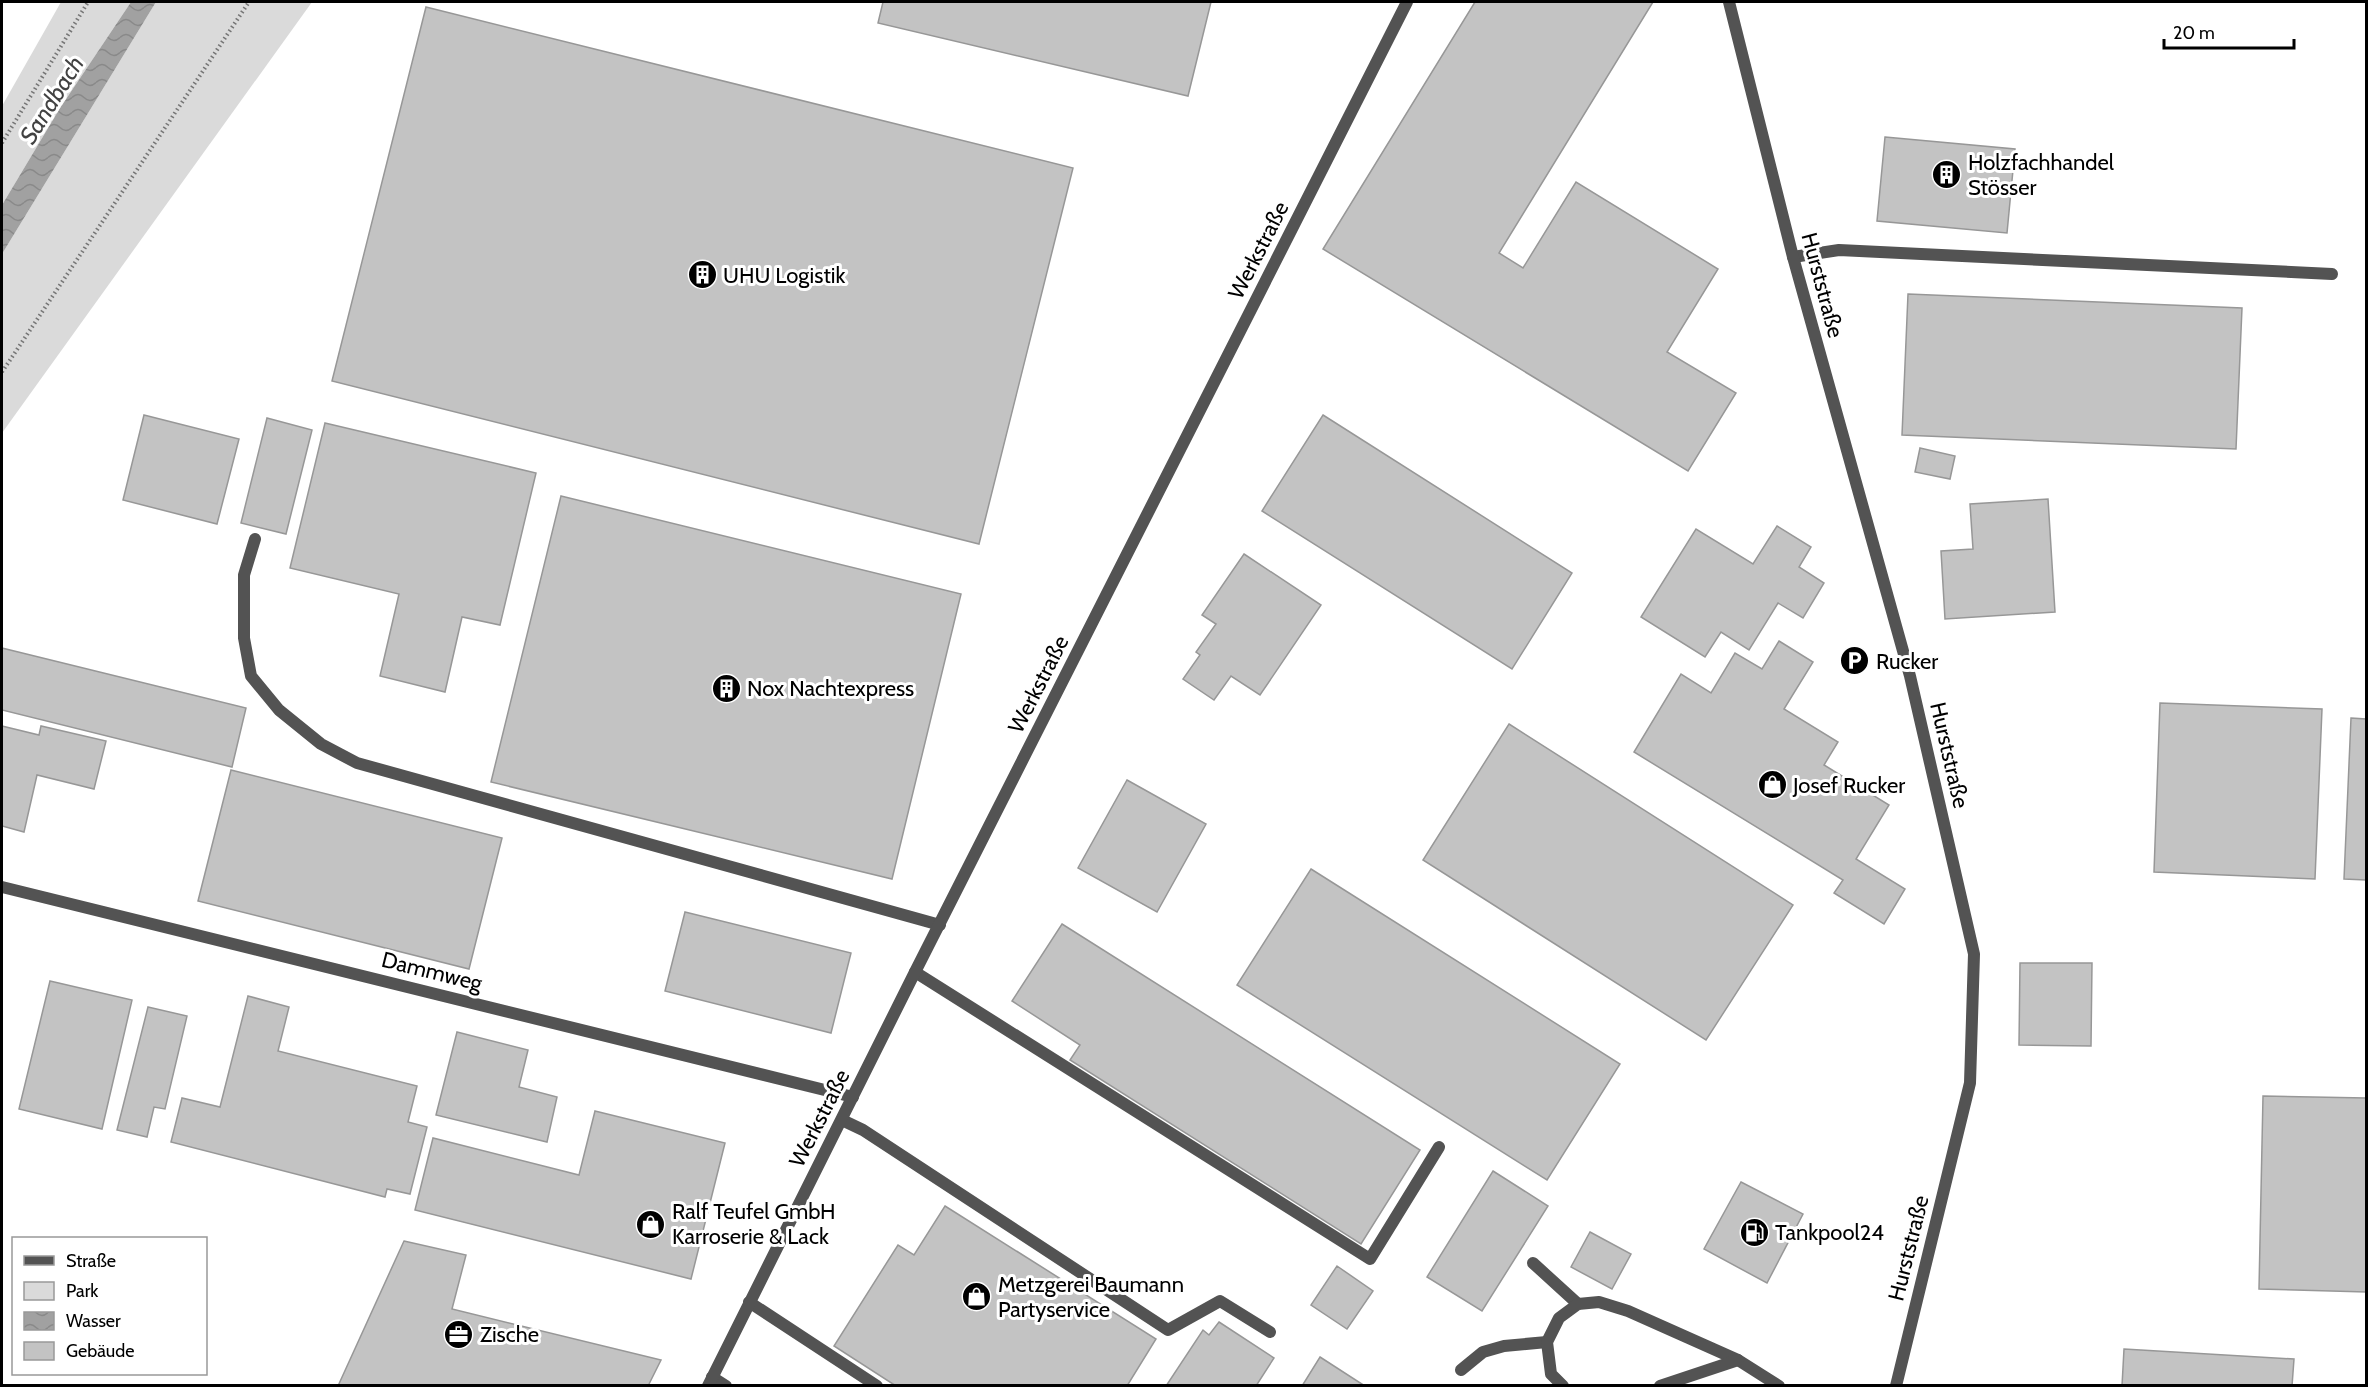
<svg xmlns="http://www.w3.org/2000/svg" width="2368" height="1387" font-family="Cabin,sans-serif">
<defs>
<pattern id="water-waves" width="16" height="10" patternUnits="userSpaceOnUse" patternTransform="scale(1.5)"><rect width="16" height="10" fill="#a1a1a1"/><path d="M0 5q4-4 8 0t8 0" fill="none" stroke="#898989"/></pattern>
</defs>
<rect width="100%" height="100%" fill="#fff"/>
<g fill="#dadada">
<polygon points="61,2 131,2 60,108 2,205 2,106"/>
<polygon points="156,2 312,2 2,433 2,254"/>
</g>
<polygon fill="url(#water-waves)" points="131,2 156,2 2,254 2,205 60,108"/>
<g fill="#c3c3c3" stroke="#979797" stroke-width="1.5">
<polygon points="883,2 1211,2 1188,96 878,23"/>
<polygon points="1475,2 1653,2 1499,253 1523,268 1576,182 1718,269 1667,352 1736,393 1688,471 1323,249"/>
<polygon points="426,7 1073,168 979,544 332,381"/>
<polygon points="1885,137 2015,149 2007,233 1877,221"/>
<polygon points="1908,294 2242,308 2236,449 1902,435"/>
<polygon points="144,415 239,439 217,524 123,500"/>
<polygon points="1323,415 1572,573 1512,669 1262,511"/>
<polygon points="267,418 312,430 286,534 241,523"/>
<polygon points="325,423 536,473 500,625 462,617 445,692 380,676 399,594 290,568"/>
<polygon points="1920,448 1955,456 1950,479 1915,472"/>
<polygon points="561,496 961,594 892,879 491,782"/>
<polygon points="2048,499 2055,612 1945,619 1941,551 1973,549 1970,504"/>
<polygon points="1777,526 1811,547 1799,567 1824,583 1803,618 1778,603 1749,650 1721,632 1705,657 1641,617 1696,529 1753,564"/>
<polygon points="1244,554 1321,605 1260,695 1231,676 1214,700 1183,679 1200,655 1196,652 1216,624 1202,615"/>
<polygon points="1779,641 1813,662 1784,709 1838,742 1824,765 1889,805 1856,859 1905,889 1884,924 1834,893 1843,880 1634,752 1681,674 1711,693 1735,653 1762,669"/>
<polygon points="2,648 246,708 232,767 2,710"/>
<polygon points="2160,703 2322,709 2315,879 2154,872"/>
<polygon points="2351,718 2366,719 2366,880 2344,879"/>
<polygon points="1509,724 1793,905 1706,1040 1423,860"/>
<polygon points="2,726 39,735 41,726 106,741 94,789 37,775 24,832 2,826"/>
<polygon points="231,770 502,838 469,969 198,901"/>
<polygon points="1127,780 1206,824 1157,912 1078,868"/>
<polygon points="1311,869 1620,1064 1547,1180 1237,985"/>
<polygon points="685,912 851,953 831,1033 665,991"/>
<polygon points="1062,924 1420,1150 1361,1244 1070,1060 1080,1045 1012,1001"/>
<polygon points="2020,963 2092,963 2091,1046 2019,1045"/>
<polygon points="50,981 132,1000 102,1129 19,1109"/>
<polygon points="248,996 289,1007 278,1051 417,1086 408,1122 427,1127 410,1194 387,1189 385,1197 171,1142 182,1098 220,1107"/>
<polygon points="148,1007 187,1016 165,1109 154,1107 147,1137 117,1130"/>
<polygon points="457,1032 528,1050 519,1087 557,1097 547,1142 436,1115"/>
<polygon points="2263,1096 2366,1098 2366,1292 2259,1289"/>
<polygon points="595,1111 725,1143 691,1279 415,1210 433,1138 579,1175"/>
<polygon points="1493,1171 1548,1206 1482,1311 1427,1277"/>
<polygon points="1741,1182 1803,1214 1767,1283 1704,1249"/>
<polygon points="945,1206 1156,1339 1127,1386 896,1386 834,1346 898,1245 914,1255"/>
<polygon points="1590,1232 1631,1254 1612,1289 1571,1267"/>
<polygon points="404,1241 466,1255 452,1309 661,1360 648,1386 338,1386"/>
<polygon points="1337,1266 1373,1291 1347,1329 1311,1305"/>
<polygon points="1219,1322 1274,1358 1256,1386 1166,1386 1203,1330 1209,1335"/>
<polygon points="2124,1349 2294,1359 2292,1386 2122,1386"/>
<polygon points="1320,1357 1365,1386 1302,1386"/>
</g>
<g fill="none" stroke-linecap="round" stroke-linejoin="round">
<g stroke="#757575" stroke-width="4" stroke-dasharray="1.5 3" stroke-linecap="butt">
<polyline points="2,143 88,2"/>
<polyline points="2,372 249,2"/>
</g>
<g stroke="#535353" stroke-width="12">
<polyline points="1793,257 1839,250 2332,274"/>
<polyline points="255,539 244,575 244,638 251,676 279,710 321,744 357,763 940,925"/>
<polyline points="915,972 1370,1259 1439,1147"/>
<polyline points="842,1120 863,1130 1168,1330 1220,1301 1270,1332"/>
<polyline points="1533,1263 1578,1304"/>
<polyline points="749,1302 877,1386"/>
<polyline points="1461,1370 1483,1352 1504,1346 1547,1342"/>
<polyline points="712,1377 726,1386"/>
<polyline points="1563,1386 1551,1374 1547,1342 1559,1318 1578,1304 1599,1302 1628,1311 1738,1360 1779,1386"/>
<polyline points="1660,1386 1738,1360"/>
</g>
<g stroke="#535353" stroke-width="12">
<polyline points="1729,2 1793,257 1910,676 1974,954 1970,1083 1896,1386"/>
<polyline points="2,887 853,1097"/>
<polyline points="708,1386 915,972 1407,2"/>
</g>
</g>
<defs>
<symbol id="building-disc" viewBox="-11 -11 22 22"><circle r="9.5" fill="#000" stroke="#fff"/><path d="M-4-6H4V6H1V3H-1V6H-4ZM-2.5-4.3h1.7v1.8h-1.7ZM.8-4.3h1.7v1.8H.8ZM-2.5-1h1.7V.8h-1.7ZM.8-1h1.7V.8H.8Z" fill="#fff"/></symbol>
<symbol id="parking-disc" viewBox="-11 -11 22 22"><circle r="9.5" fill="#000" stroke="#fff"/><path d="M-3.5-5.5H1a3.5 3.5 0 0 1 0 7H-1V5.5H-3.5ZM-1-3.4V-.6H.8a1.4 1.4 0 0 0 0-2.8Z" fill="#fff"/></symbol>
<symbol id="shop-disc" viewBox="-11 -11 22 22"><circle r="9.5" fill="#000" stroke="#fff"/><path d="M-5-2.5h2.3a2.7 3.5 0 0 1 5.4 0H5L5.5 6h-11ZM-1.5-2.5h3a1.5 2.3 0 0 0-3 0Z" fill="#fff"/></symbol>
<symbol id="fuel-disc" viewBox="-11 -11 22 22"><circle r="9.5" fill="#000" stroke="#fff"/><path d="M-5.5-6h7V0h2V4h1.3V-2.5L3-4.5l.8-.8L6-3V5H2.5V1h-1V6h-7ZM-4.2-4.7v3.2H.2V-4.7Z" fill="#fff"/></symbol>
<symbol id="office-disc" viewBox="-11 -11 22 22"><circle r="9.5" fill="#000" stroke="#fff"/><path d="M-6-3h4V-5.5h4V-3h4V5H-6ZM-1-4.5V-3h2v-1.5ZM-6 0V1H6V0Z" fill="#fff"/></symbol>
</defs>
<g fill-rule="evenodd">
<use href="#building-disc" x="1930" y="158" width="33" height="33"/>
<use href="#building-disc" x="686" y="258" width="33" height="33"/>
<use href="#parking-disc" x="1838" y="644" width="33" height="33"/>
<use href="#building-disc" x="710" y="672" width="33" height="33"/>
<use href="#shop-disc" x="1756" y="768" width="33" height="33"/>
<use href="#shop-disc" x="634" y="1208" width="33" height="33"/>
<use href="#fuel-disc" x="1738" y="1216" width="33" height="33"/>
<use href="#shop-disc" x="960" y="1280" width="33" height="33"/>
<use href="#office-disc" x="442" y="1318" width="33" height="33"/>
</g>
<g text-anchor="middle" stroke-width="6" stroke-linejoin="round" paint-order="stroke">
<g font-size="22" fill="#000" stroke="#fff" text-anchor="start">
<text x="1968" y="170">Holzfachhandel<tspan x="1968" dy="25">Stösser</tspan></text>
<text x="723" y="283">UHU Logistik</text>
<text x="1876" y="669">Rucker</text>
<text x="747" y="696">Nox Nachtexpress</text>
<text x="1793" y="793">Josef Rucker</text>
<text x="672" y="1219">Ralf Teufel GmbH<tspan x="672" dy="25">Karroserie &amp; Lack</tspan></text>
<text x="1775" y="1240">Tankpool24</text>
<text x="998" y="1292">Metzgerei Baumann<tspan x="998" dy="25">Partyservice</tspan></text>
<text x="480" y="1342">Zische</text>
</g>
<g font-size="22" fill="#000" stroke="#fff">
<text transform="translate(1258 250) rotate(-63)" y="8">Werkstraße</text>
<text transform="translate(1823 285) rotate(75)" y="8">Hurststraße</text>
<text transform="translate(1038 684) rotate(-63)" y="8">Werkstraße</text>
<text transform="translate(1950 755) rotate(77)" y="8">Hurststraße</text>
<text transform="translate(432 971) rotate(14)" y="8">Dammweg</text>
<text transform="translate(819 1118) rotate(-63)" y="8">Werkstraße</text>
<text transform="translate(1908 1248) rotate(-76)" y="8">Hurststraße</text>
</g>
<g font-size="24" font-style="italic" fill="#424242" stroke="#fff">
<text transform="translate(52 100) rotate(-58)" y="8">Sandbach</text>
</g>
</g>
<rect width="2368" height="1387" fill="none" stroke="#000000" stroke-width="6"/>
<rect x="12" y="1237" width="195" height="138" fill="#ffffff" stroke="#999999" stroke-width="1.5"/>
<rect x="24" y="1256" width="30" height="9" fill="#535353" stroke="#999999" stroke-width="1.5"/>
<text x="66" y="1267" font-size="18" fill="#000000">Straße</text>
<rect x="24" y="1282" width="30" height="18" fill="#dadada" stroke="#999999" stroke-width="1.5"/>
<text x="66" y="1297" font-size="18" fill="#000000">Park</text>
<rect x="24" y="1312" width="30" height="18" fill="url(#water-waves)" stroke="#999999" stroke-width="1.5"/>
<text x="66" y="1327" font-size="18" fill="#000000">Wasser</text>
<rect x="24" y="1342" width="30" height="18" fill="#c3c3c3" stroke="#999999" stroke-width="1.5"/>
<text x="66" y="1357" font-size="18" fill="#000000">Gebäude</text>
<path d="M2164 39v9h130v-9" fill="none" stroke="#000000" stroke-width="3"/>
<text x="2173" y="39" font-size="18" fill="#000000" stroke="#ffffff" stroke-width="4.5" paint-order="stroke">20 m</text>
</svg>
